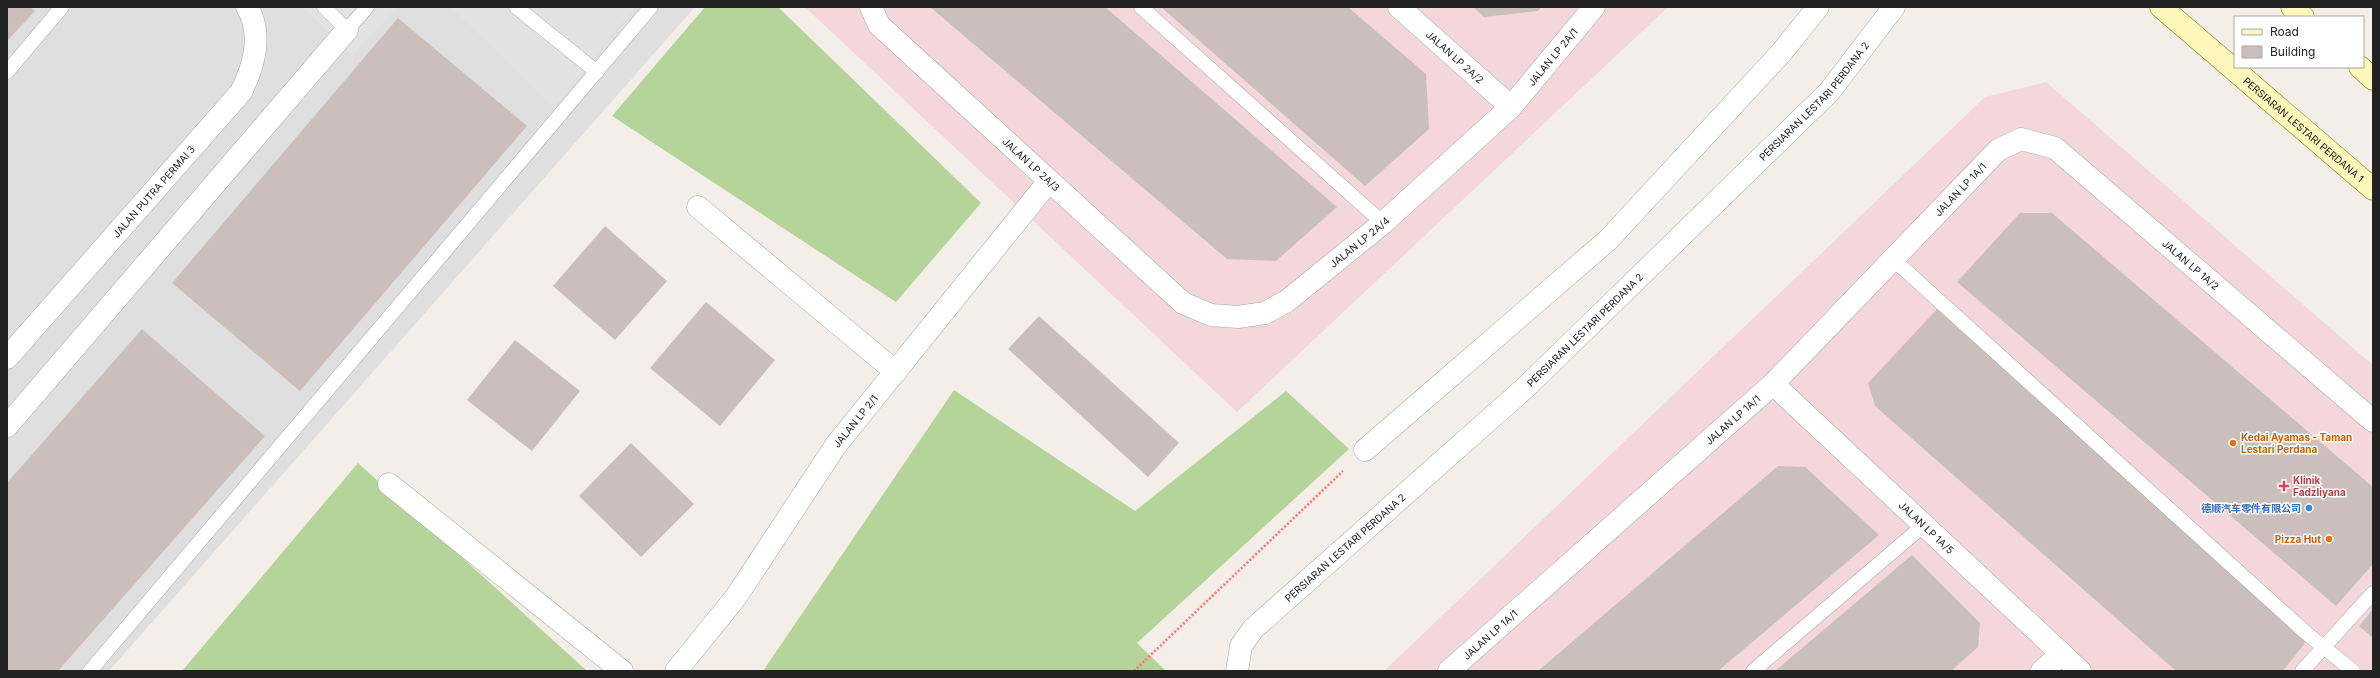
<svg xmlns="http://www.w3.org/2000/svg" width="2380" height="678" font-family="Inter,'Noto Sans SC',sans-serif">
<rect width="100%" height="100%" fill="#f3eee8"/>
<polygon fill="#e0dfdf" points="7,7 695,7 109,671 7,671"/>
<g fill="#f4d7db">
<polygon points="805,7 1668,7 1237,412"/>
<polygon points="2046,82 2373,365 2373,671 1384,671 1985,97"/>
</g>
<g fill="#b5d49a">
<polygon points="705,7 778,7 981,203 896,302 612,116"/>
<polygon points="954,390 1135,511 1286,391 1349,449 1137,643 1166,671 763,671"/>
<polygon points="358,463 587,671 182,671"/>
</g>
<g fill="#e2e2e2">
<polygon points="302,7 397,7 352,56"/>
<polygon points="451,7 635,7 554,107"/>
</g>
<g fill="#cbbfbb">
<polygon points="7,7 30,7 35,11 7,41"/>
<polygon points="930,7 1105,7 1337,207 1276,261 1227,259"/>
<polygon points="1161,7 1348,7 1426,74 1429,129 1365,186"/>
<polygon points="1473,7 1541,7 1538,11 1484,17"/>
<polygon points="398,18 527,126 300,391 172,283"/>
<polygon points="2020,213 2052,213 2373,487 2373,564 2336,606 1957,282"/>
<polygon points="605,226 667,281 615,340 553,286"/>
<polygon points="706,302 775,360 720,426 650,368"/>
<polygon points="1939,307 2308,639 2283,671 2176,671 1875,406 1868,383"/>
<polygon points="1039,316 1179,443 1148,477 1008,349"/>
<polygon points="142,329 265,436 58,671 7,671 7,483"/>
<polygon points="515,340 580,391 532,451 467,400"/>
<polygon points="631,443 694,504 641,557 579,496"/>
<polygon points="1778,466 1805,467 1879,535 1718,671 1538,671"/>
<polygon points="1912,555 1980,623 1978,647 1951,671 1775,671"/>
<polygon points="2373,609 2373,638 2359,626"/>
</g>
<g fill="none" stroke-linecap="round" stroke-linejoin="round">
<defs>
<g id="lane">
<polyline points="324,7 347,30 367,7"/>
<polyline points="516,7 597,72"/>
<polyline points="1141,7 1383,223"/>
<polyline points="7,72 62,7"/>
<polyline points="1894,260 2305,632 2353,671"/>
<polyline points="90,671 651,7"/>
<polyline points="1753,671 1924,525"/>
<polyline points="2302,671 2373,593"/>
</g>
<g id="street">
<path id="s1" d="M871,7L879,25L1183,303L1211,315L1238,317L1265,313L1287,301L1383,223L1511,107L1594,7"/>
<path id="s2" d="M1399,7L1511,107"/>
<polyline points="698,207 896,372"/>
<path id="s3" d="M7,358L241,92C254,66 263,33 247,7"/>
<path id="s4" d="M1773,384L2080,671"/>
<polyline points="7,426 347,30"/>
<polyline points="1365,450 1608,240 1781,53 1818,7"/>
<polyline points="389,484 622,671"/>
<path id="s5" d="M676,671L736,597L836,445L1049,181"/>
<path id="s6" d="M1237,671L1241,646L1253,629L1526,387L1829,92L1894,7"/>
<path id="s7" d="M1449,671L1773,384L1998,150L2021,139L2055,148L2373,421"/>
<polyline points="2042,671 2062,654"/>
</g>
<g id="secondary">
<path id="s8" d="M2161,7L2373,189"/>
<polyline points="2292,7 2303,17"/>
<polyline points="2360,67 2373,79"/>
</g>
</defs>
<use href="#lane" stroke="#a6a6a6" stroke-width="15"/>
<use href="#street" stroke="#a6a6a6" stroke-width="23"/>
<use href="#secondary" stroke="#827b00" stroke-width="23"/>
<polyline stroke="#ff6d75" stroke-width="2.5" stroke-dasharray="2 2" stroke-linecap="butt" points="1134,671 1343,471"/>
<use href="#lane" stroke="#fff" stroke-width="14"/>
<use href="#street" stroke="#fff" stroke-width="22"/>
<use href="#secondary" stroke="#fef7bb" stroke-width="22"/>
</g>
<g fill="#e8710a" stroke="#fff" stroke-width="1.5">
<circle cx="2233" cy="443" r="4"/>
<circle cx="2329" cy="539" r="4"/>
</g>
<path fill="#e0444e" stroke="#fff" stroke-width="1.5" d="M2282 480h4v4h4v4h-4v4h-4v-4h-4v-4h4z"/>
<circle fill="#3f7fe0" stroke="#fff" stroke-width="1.5" cx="2309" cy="508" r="4"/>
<g text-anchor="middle" stroke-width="3" stroke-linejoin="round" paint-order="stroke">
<g font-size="10" fill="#222" stroke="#fff">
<text dy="4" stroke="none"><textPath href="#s2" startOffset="75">JALAN LP 2A/2</textPath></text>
<text dy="4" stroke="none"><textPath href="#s1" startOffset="903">JALAN LP 2A/1</textPath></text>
<text dy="4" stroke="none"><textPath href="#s6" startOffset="817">PERSIARAN LESTARI PERDANA 2</textPath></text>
<text dy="4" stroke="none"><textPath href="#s8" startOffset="188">PERSIARAN LESTARI PERDANA 1</textPath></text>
<text dy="4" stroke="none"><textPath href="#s1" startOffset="226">JALAN LP 2A/3</textPath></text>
<text dy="4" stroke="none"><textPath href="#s7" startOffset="703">JALAN LP 1A/1</textPath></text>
<text dy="4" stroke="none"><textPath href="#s3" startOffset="222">JALAN PUTRA PERMAI 3</textPath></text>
<text dy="4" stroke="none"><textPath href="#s1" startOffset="635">JALAN LP 2A/4</textPath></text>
<text dy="4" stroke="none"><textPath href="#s7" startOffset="997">JALAN LP 1A/2</textPath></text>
<text dy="4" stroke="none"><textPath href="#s6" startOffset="493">PERSIARAN LESTARI PERDANA 2</textPath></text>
<text dy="4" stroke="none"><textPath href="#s7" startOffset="379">JALAN LP 1A/1</textPath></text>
<text dy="4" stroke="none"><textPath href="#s5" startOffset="308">JALAN LP 2/1</textPath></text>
<text dy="4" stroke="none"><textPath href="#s4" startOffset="210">JALAN LP 1A/5</textPath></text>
<text dy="4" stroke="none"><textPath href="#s6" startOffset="169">PERSIARAN LESTARI PERDANA 2</textPath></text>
<text dy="4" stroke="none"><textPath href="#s7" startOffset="55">JALAN LP 1A/1</textPath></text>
</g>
<g font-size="10" font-weight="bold" fill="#c56008" stroke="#fff" text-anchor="start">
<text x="2241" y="441">Kedai Ayamas - Taman<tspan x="2241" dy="12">Lestari Perdana</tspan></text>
<text x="2321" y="543" text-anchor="end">Pizza Hut</text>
</g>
<g font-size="10" font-weight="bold" fill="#be3a42" stroke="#fff" text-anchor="start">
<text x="2293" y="484">Klinik<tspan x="2293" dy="12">Fadzliyana</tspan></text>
</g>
<g font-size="10" font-weight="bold" fill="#366cbe" stroke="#fff" text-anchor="end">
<text x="2301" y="512">德顺汽车零件有限公司</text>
</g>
</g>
<rect width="2380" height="678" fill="none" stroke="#222222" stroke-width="16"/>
<rect x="2234" y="16" width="130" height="52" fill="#ffffff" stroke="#a7a7a7"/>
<rect x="2242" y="29" width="20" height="6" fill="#fef7bb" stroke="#a7a7a7"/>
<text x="2270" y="36" font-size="12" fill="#222222">Road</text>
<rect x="2242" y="46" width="20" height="12" fill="#cbbfbb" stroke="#a7a7a7"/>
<text x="2270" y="56" font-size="12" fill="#222222">Building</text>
</svg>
